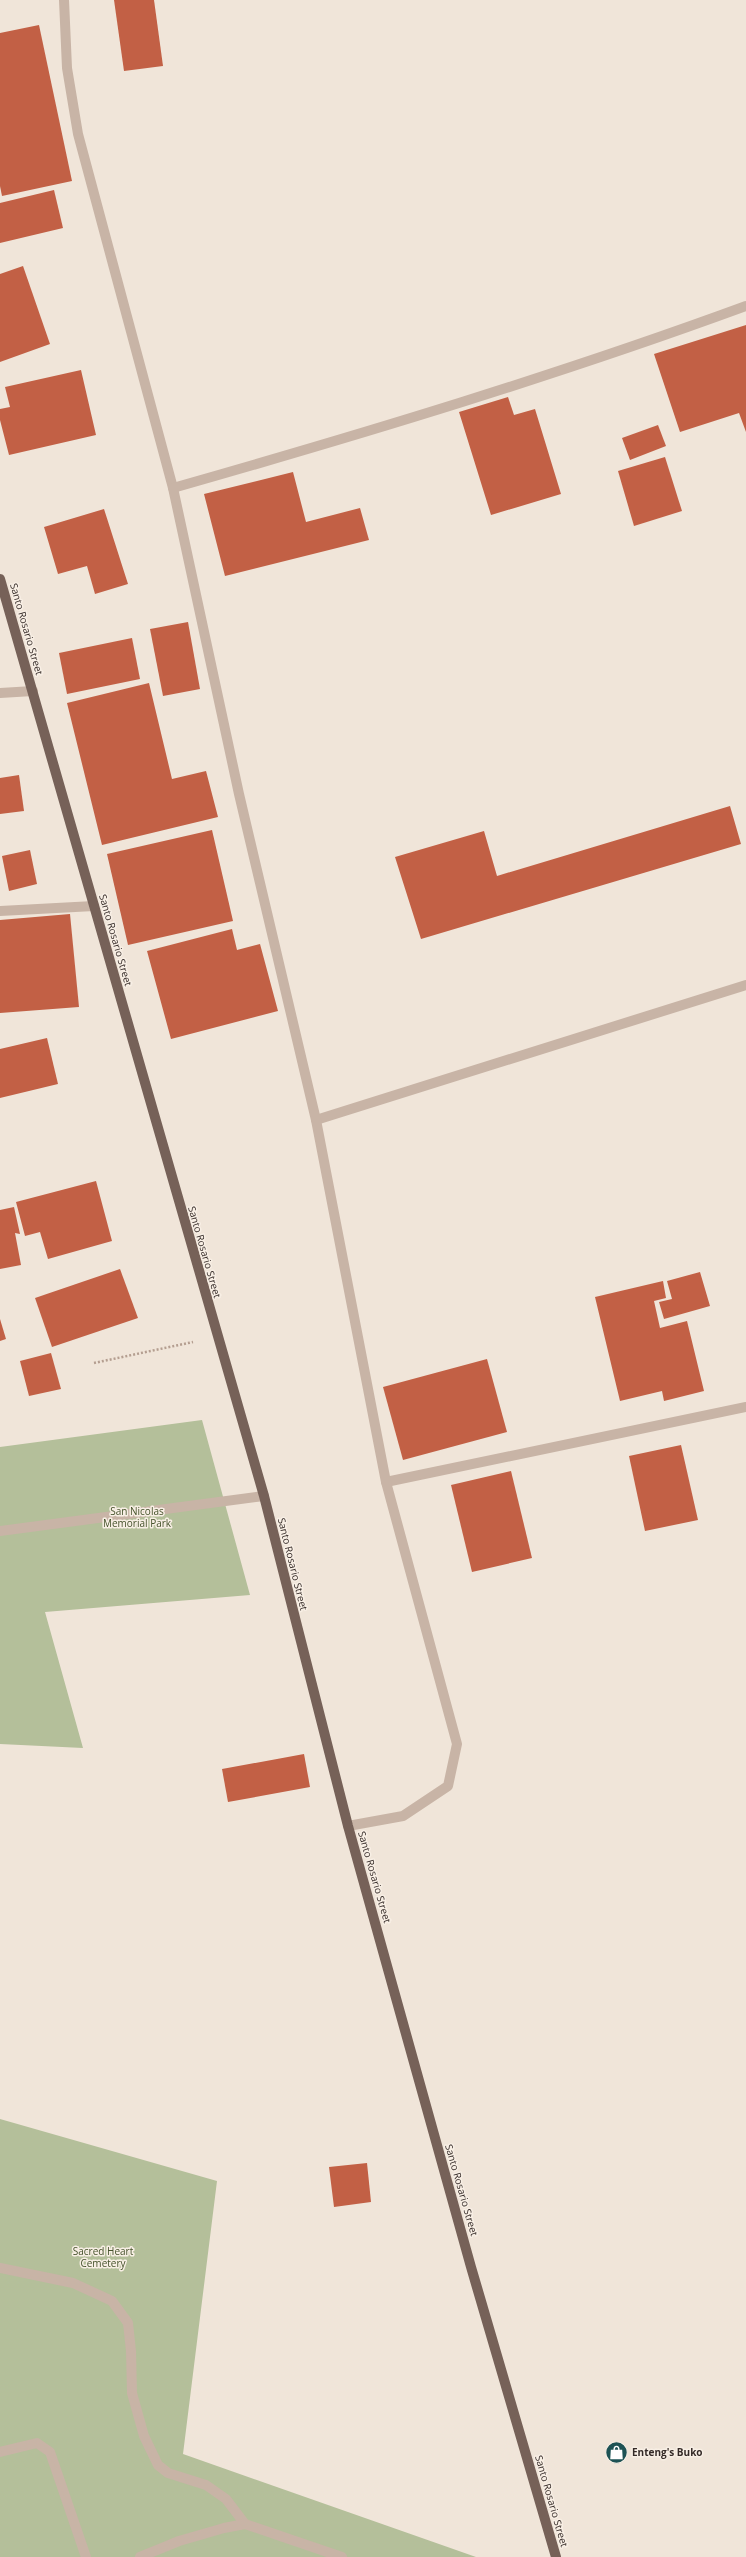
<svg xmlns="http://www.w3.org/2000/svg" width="746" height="2557" font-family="'Open Sans',sans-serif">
<rect width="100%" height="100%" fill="#f0e5d9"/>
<g fill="#b4bf9a">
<polygon points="202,1420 250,1595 45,1612 83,1748 0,1744 0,1447"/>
<polygon points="0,2119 217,2181 183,2454 476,2557 0,2557"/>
</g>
<g fill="#c26045">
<polygon points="114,0 154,0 163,66 124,71"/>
<polygon points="39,25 72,181 2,196 0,186 0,33"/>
<polygon points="54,190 63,228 0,243 0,203"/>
<polygon points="23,266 50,344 0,362 0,274"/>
<polygon points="746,325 746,432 739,413 680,432 654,354"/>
<polygon points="81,370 96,435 9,455 0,420 0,409 10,407 5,387"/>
<polygon points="508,397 514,415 535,409 561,494 491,515 459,412"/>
<polygon points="658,425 666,446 630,460 622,438"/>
<polygon points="665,457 682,511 634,526 618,471"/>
<polygon points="293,472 306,522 360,508 369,540 225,576 204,494"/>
<polygon points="104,509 128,584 95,594 87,566 58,574 44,527"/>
<polygon points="188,622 200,689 163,696 150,629"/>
<polygon points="132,638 140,679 67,694 59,653"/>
<polygon points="149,683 172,779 206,771 218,817 102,845 67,703"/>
<polygon points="19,775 24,811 0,814 0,778"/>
<polygon points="730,806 741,844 421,939 395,857 484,831 497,876"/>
<polygon points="212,830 233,921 128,945 107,854"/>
<polygon points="30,850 37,884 9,891 2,856"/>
<polygon points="70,914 79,1007 0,1013 0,920"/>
<polygon points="232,929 237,950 260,944 278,1011 171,1039 147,951"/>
<polygon points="47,1038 58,1084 0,1098 0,1049"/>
<polygon points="96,1181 112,1241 48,1259 40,1232 25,1236 16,1202"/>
<polygon points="14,1207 20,1234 15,1233 21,1265 0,1269 0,1210"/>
<polygon points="120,1269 138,1318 52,1347 35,1298"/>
<polygon points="700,1272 710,1306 664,1319 659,1302 672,1299 667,1281"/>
<polygon points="663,1281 666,1298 654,1301 660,1328 687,1321 704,1391 664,1401 662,1391 620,1401 595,1297"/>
<polygon points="0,1319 6,1339 0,1341"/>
<polygon points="51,1353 61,1389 29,1396 20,1361"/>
<polygon points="487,1359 507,1432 403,1460 383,1387"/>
<polygon points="681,1445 698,1520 645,1531 629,1456"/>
<polygon points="511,1471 532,1558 472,1572 451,1485"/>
<polygon points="304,1754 310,1787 228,1802 222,1769"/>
<polygon points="367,2163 371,2202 334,2207 329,2167"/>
</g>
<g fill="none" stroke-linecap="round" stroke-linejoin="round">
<polyline stroke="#b49e90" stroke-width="2.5" stroke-dasharray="2 2" stroke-linecap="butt" points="94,1363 193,1342"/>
<g stroke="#c8b4a6" stroke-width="10">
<polyline points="0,1531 264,1496"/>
<polyline points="0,2268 73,2283 112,2301 128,2323 131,2351 132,2393 144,2436 158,2465 168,2473 206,2485 226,2499 245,2524"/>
<polyline points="0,2452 37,2443 50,2452 86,2557"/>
<polyline points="140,2557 179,2541 224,2528 245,2524 342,2557"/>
</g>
<g stroke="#c8b4a6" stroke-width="10">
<polyline points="64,0 67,68 78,134 173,488"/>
<polyline points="0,693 33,691"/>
<polyline points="0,911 94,906"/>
<polyline points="316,1120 746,985"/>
<polyline points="386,1482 746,1407"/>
<path d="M348,1826L403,1816L448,1786L457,1744L386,1482L316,1120L239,794L173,488C366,433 558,375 746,306"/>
</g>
<polyline stroke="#766158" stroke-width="10" points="0,579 264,1496 348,1826 471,2267 556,2557"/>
</g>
<defs>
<symbol id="shop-disc" viewBox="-11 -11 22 22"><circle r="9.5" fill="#1d5254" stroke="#f8efe5"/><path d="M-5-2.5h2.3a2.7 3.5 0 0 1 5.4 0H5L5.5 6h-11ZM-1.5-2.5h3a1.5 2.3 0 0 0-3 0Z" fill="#fff"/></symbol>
</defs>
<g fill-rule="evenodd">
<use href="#shop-disc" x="604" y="2440" width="25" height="25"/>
</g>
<g text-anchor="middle" stroke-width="3" stroke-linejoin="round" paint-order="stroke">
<g font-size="10" fill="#342a27" stroke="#f8efe5">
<text transform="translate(27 629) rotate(74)" y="4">Santo Rosario Street</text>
<text transform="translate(116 940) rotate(74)" y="4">Santo Rosario Street</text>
<text transform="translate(205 1252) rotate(74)" y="4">Santo Rosario Street</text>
<text transform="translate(293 1564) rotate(76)" y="4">Santo Rosario Street</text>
<text transform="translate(375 1877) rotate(74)" y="4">Santo Rosario Street</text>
<text transform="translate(462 2190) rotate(74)" y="4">Santo Rosario Street</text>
<text transform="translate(552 2501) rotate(74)" y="4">Santo Rosario Street</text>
</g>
<g font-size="10" fill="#45522b" stroke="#f8efe5">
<text x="137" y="1515">San Nicolas<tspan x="137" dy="12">Memorial Park</tspan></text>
<text x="103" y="2255">Sacred Heart<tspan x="103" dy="12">Cemetery</tspan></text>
</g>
<g font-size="10" font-weight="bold" fill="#342a27" stroke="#f8efe5" text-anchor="start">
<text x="632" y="2456">Enteng's Buko</text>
</g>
</g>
</svg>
